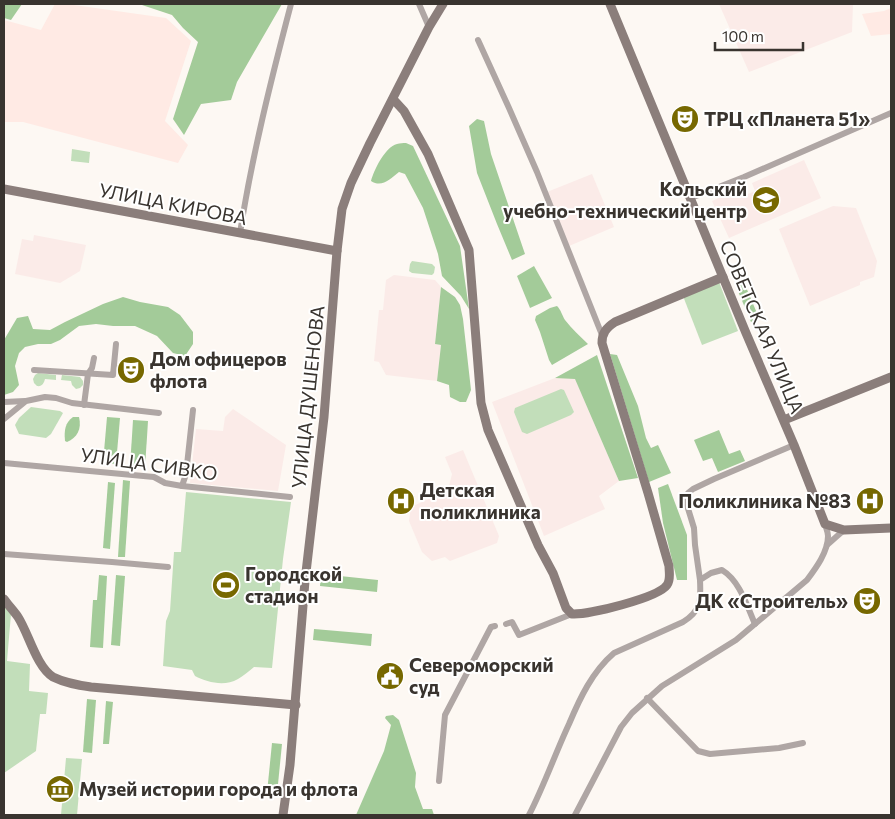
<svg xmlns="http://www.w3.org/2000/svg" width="895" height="819" font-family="Commissioner,sans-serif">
<rect width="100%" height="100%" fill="#fdf8f3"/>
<g fill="#ffeae4">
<polygon points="55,4 67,4 166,18 191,41 165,121 188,145 178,163 23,122 4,122 4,20 41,30"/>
<polygon points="891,8 891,34 871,36 862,14 884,11"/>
</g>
<g fill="#fbebe8">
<polygon points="719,4 853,4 852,32 749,72"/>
<polygon points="804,160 821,198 729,238 712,201 744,187 748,194 755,191 752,183"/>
<polygon points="592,174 614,227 569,246 547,192"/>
<polygon points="833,206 856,208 877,261 874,277 860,282 860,285 810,306 779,229"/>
<polygon points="34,235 86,245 80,271 60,283 15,274 22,239 33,241"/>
<polygon points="394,275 435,280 441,287 435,344 441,345 437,381 386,375 379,362 374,361 379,310 383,310 386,280"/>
<polygon points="555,378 575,378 619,481 599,496 605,509 544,536 492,402"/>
<polygon points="233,409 286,445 278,491 190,483 196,429 223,431 225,417"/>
<polygon points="463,450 499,536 497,543 450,561 445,557 432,561 422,552 409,521 411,507 448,490 452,474 445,457"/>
</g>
<g fill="#c2deba">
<polygon points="72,149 90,152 89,163 71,161"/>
<polygon points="412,261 432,264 435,267 434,273 432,275 412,273 409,271 410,264"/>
<polygon points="719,282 738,331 702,345 683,296"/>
<path d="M38,373L56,375V380L45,379C44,383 42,387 37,386L34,383L33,379L35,375Z"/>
<polygon points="62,375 80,377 83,381 83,385 80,388 76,389 72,385 71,381 61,380"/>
<polygon points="561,389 564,390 574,412 571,415 527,434 522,432 514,412 515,408"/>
<polygon points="31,407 60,411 63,413 51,434 46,438 19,434 15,425 19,418"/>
<path d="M186,492L291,502L283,559L272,668L254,667C249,671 243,676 238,679C224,687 207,682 195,676L192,670L163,666L166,621L170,611L174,552H181Z"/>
<polygon points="4,606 11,614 7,661 30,664 29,691 48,693 46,714 40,714 36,751 4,773"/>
<polygon points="66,758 82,759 77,815 61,815"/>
</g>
<g fill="#a3cb99">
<polygon points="4,4 22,4 11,20 4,18"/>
<polygon points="139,4 282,4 237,82 231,100 201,104 184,135 173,119 198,42 183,28 172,15"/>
<polygon points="477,119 484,121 491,154 525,254 512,260 497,224 477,173 469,126"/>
<path d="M406,143L413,146L460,246L469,309L461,296L442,276L438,254L423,208L405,174L399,172C390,179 382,188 371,181C374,170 385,147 397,144C400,143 403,143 406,143Z"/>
<polygon points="534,266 552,298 530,308 517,276"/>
<polygon points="743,280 759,318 751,322 735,284"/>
<polygon points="441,287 455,297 460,305 463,319 471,390 466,402 460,402 450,397 449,385 437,381 441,345 435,344"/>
<polygon points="123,297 140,302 168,307 180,315 193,332 193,344 185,356 173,353 157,336 135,326 113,326 96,324 79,326 60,340 51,344 38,344 25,347 19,353 15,366 19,385 13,392 4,395 4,340 17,318 28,316 33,329 50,330 65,322 103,304"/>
<path d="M557,306C561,310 562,315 565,320C572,329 580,336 588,344L552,365L549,360L540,332L535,320L536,316L550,308Z"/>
<polygon points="610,354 617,355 638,406 646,438 651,448 658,445 671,473 649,482"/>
<polygon points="597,355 638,478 619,481 575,379 555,378"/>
<path d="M73,417H79C82,429 77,438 67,442L65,441C64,430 65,423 73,417Z"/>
<polygon points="107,417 120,418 116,464 103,463"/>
<polygon points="133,420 148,421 145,468 130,467"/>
<polygon points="719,430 729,454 740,450 745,461 718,472 712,458 703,461 694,440"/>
<polygon points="123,480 130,481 125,557 118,557"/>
<polygon points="108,482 115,483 110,549 103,548"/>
<polygon points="668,484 687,535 687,580 677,580 663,523 658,488"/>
<polygon points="321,574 378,580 377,592 320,586"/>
<polygon points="99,575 107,576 103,648 90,647 93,600 97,600"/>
<polygon points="116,575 125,576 120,646 111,645"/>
<polygon points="314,629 372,634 371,646 313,640"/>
<polygon points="87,699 96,700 92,753 83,752"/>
<polygon points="106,701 113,702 109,744 103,744"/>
<polygon points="393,715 399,720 416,773 415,787 423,809 432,809 434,815 356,815 384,751 391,725 385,718 386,716"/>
<polygon points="272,743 282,744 277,794 267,793"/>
</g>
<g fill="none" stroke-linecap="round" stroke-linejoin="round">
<g stroke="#afa6a4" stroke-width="6">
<polyline points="419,4 429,27"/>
<polyline points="478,40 509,108 537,172 602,335"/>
<polyline points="691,198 744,177 891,113"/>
<path d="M240,233C252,156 271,80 291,4"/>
<polyline points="34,370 113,375 116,344"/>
<polyline points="4,402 25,401"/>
<polyline points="84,405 88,374 92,368 94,358"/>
<polyline points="4,419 26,401 45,397 56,398 72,403 159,413"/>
<polyline points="4,463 154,477 165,483 182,486 290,497"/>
<polyline points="182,486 186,474 193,410"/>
<polyline points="827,545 844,530"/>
<polyline points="4,554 112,562 168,567"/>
<polyline points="700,580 695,545 694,528 686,502 687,497 688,493 693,489 714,479 794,445"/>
<polyline points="506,624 512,622 519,635 572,614"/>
<polyline points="647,698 698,751 710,754 779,748 803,743"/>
<polyline points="439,781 445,715 491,627 495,626"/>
<path d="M529,815C544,786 555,754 569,724C580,698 592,672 614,653L683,622C701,611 701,600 700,580L711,573L722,570C740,581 747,606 755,624"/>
<path d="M575,815L621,727L632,713L662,686L736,640L807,580C816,568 828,552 828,536C828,532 826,528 825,524"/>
</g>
<g stroke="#8b7e7b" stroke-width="9">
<polyline points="610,4 746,333 794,445 825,524 844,530 891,528"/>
<path d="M393,99L404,111L428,154L469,250L481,403L488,430L538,545L553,573L566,608L572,614C588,615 658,598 667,585C671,580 669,572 669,566L648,493L602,343C602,333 606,328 615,322L723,277"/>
<polyline points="4,189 337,251"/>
<polyline points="784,420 891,377"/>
<path d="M4,599C8,605 14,611 18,617C29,634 36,666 53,677C65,683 78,685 91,687L296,705"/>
<polyline points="283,815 290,765 305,581 324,417 337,251 342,209 351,183 370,143 429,27 443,4"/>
</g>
</g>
<defs>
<symbol id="theatre-disc" viewBox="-11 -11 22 22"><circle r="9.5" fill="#776800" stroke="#fff"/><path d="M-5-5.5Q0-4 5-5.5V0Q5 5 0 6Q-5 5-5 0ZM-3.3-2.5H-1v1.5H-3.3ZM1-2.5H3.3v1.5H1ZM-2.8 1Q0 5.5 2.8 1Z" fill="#fff"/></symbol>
<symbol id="university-disc" viewBox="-11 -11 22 22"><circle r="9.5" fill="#776800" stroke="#fff"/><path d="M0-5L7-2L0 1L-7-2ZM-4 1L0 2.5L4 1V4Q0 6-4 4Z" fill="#fff"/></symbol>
<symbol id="hospital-disc" viewBox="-11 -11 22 22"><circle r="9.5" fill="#776800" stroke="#fff"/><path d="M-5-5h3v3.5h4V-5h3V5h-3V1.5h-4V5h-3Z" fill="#fff"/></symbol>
<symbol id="stadium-disc" viewBox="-11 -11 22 22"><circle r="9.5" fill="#776800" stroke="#fff"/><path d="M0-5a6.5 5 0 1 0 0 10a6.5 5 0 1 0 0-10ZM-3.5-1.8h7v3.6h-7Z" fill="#fff"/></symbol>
<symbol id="civic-disc" viewBox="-11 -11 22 22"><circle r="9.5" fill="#776800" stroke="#fff"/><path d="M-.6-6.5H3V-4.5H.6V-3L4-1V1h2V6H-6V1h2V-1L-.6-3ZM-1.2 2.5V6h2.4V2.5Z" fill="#fff"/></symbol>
<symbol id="museum-disc" viewBox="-11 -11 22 22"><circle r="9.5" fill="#776800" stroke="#fff"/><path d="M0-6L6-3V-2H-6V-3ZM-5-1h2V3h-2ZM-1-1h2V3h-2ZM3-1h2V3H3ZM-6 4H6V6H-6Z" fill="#fff"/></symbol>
</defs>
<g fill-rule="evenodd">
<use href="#theatre-disc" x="669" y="103" width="32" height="32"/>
<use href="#university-disc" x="750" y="184" width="32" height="32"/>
<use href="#theatre-disc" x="115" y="354" width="32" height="32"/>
<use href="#hospital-disc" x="385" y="485" width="32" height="32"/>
<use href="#hospital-disc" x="854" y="485" width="32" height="32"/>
<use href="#stadium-disc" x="210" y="569" width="32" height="32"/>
<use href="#theatre-disc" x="851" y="585" width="32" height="32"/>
<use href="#civic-disc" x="374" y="660" width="32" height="32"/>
<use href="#museum-disc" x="44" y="773" width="32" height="32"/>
</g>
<g text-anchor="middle" stroke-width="4" stroke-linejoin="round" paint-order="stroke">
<g font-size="19" font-weight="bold" fill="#39342f" stroke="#fff" text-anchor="start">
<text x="704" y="126">ТРЦ «Планета 51»</text>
<text x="747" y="196" text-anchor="end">Кольский<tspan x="747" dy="22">учебно-технический центр</tspan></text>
<text x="150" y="366">Дом офицеров<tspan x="150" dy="22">флота</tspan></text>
<text x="420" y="497">Детская<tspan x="420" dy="22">поликлиника</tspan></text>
<text x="851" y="508" text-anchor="end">Поликлиника №83</text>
<text x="245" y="581">Городской<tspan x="245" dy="22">стадион</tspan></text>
<text x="848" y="608" text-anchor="end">ДК «Строитель»</text>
<text x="409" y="672">Североморский<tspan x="409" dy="22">суд</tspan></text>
<text x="79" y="796">Музей истории города и флота</text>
</g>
<g font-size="19" fill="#39342f" stroke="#fff">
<text transform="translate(173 204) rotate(11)" y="7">УЛИЦА КИРОВА</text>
<text transform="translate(762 327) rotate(67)" y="7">СОВЕТСКАЯ УЛИЦА</text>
<text transform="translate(308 397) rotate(-84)" y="7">УЛИЦА ДУШЕНОВА</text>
<text transform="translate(149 464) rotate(8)" y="7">УЛИЦА СИВКО</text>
</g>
</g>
<rect width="895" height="819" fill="none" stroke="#39342f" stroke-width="10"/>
<path d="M715 42v8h88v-8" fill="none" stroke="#39342f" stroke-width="2.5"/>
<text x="722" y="42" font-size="15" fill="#39342f" stroke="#ffffff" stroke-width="4" paint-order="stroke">100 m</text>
</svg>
